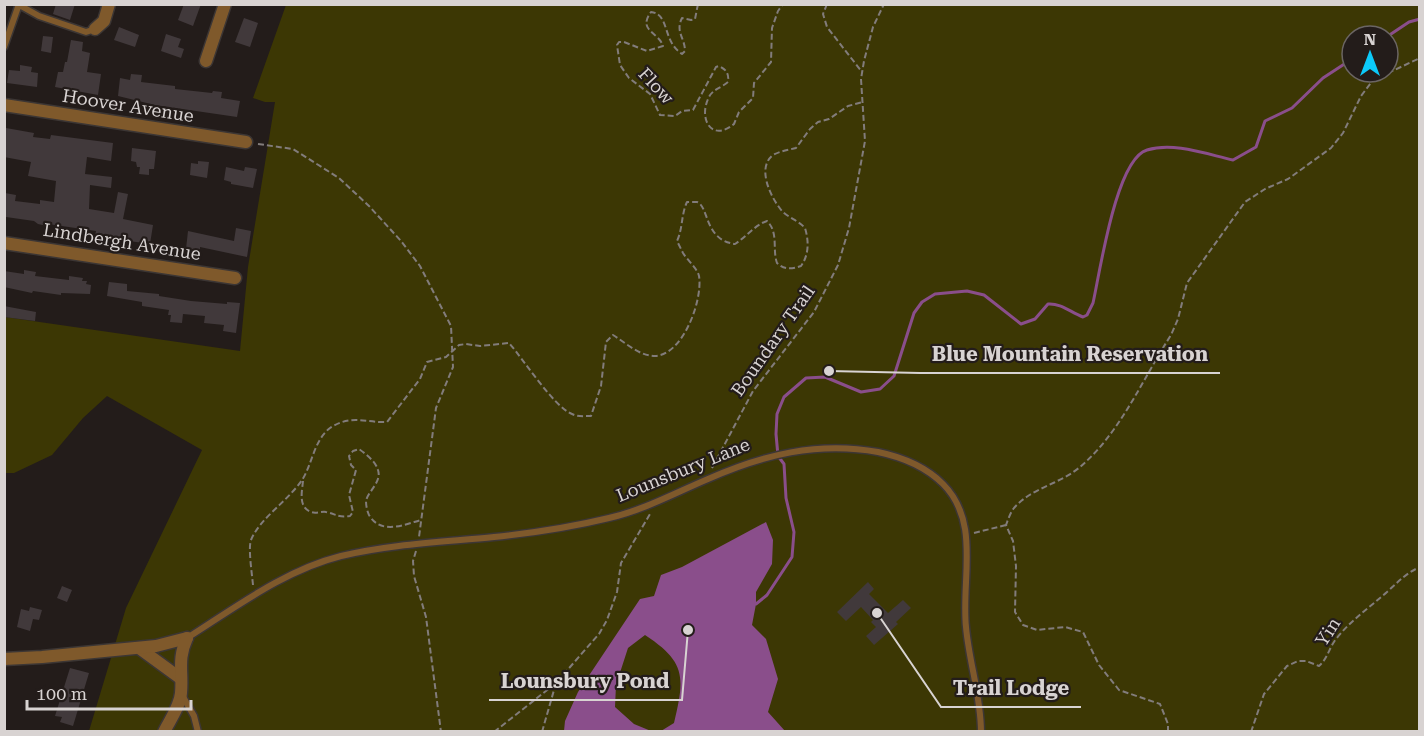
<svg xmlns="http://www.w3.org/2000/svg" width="1424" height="736" font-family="'Roboto Serif',serif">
<rect width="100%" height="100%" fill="#231c1a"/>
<path fill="#3c3704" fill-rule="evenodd" d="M286,5H1419V731H89L126,608L202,450L107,396L83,418L52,455L14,473H5V317L240,351L248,267L275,102H265L253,98ZM1352,36H1388V72H1352Z"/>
<path fill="#8a4e8b" d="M766,522L773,540L772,564L756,592V604L752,625L766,639L778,679L768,712L785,731H661L674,723C685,677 686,662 645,635L628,648L616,685L615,707L634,724L651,731H564L565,721L578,692L640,599L654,596L661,575L682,567Z"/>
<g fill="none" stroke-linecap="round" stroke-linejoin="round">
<g stroke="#8a4e8b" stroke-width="3">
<polyline points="1388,36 1409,22 1420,19"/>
<path d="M756,604L767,595L792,557L794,532L786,498L784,464L778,456L776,434L777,414L784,397L806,378L825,377L861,392L880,389L894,376L914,313L922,302L935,294L967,291L984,295L1021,324L1035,319L1048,304C1061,303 1070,312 1083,317L1087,315L1093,303C1100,272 1116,159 1147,150C1174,142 1206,154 1233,160L1256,147L1265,121L1292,108L1323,78L1352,59"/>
</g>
</g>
<g fill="#41393b">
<polygon points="56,4 75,4 70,20 53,14"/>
<polygon points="184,4 201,4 193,26 178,20"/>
<polygon points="244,18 258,23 250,47 235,42"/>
<polygon points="119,27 139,35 135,47 114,40"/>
<polygon points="166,34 181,39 178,47 184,49 181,58 161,51"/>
<polygon points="43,36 53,37 51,53 41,51"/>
<polygon points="71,40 83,42 82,51 90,53 87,72 101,74 98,95 55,87 58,72 63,72 65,62 67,62"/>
<polygon points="20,65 32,67 31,72 38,73 37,87 7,83 9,70 20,71"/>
<polygon points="131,74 142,75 141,82 175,86 175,89 212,93 213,91 222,92 221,98 240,101 237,117 155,105 118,96 120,78 130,80"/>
<polygon points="6,128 34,133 33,137 50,139 51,135 113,143 111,161 87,157 85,174 112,177 111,188 90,185 89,209 114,213 118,192 128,194 123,219 153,225 150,244 95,236 96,231 48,224 47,226 38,224 34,221 6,217 5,193 16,195 15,201 40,204 40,200 54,202 56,181 28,176 31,162 4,157"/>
<polygon points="132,148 156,151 154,169 149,169 149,175 139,174 140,167 137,167 136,162 131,161"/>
<polygon points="198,161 209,162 207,178 190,175 191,163 198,164"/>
<polygon points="226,167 244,171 245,167 257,169 253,188 231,184 231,182 224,180"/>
<polygon points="236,228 251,231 247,257 200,247 200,251 186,249 188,231 234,241"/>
<polygon points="24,270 36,272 35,276 69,280 69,276 83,278 82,281 87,281 86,284 91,285 90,294 61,293 61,295 33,291 32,293 4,287 4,271 24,274"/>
<polygon points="109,282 127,284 127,291 159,294 159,296 191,301 227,304 227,302 240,303 236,333 223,331 224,325 204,323 205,316 183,314 182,323 170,322 171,315 168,315 169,310 142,306 142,302 107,296"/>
<polygon points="4,306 36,312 35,321 4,317"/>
<polygon points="868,582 874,589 869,594 888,613 903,600 911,608 896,622 898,624 874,645 866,636 876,627 871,622 873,620 861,607 846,621 837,612"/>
<polygon points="62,586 72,590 67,602 57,598"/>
<polygon points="30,607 42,610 39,620 33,619 30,631 17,627 21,609 29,611"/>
<polygon points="70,668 89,673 73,726 60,722 62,717 55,716"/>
</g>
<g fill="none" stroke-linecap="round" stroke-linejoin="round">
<defs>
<g id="lane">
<polyline points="4,47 18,7 21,6 39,16 86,32 95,29"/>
<path d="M187,638C236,607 285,570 341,556C391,544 444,542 494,537C533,533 572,527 609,518C644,510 675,493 708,479C762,455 818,441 878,452C902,457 925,466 943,484C981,522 961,579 966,627C969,662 981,696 981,732"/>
<polyline points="182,695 194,716 198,732"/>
</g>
<g id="street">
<polyline points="95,29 104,21 109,4"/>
<polyline points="206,61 225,4"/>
<polyline points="4,105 246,142"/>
<polyline points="4,243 235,278"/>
<polyline points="139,648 180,678"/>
<polyline points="4,659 42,657 156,646 187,638"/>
<path d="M164,732C170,720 180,706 181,693C183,671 177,660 187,638"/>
</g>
</defs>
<use href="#lane" stroke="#3c3634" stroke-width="9"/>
<use href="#street" stroke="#3c3634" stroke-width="15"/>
<g stroke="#827c7b" stroke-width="2" stroke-dasharray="6 3" stroke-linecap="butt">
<path d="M698,4L695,19L691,20L682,18C675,32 685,38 685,51L682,54C662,41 670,14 651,12C637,31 659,32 663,46L647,51L624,42H619L617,45L620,65L629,78L650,94L660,115L675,116L682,111L693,110L716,67L719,66C727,70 729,74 728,82C721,88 713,89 709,97C698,118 711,143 734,124L739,112L753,98L754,83L771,62L772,28L778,11L783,4"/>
<polyline points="827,4 823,14 827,27 862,72"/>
<polyline points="258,144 293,149 339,178 369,206 401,241 420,266 451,326 453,367 436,408 419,537"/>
<polyline points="712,468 753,391 814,312 838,265 849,228 865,141 861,79 864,61 873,27 884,4"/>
<path d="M303,481C302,492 298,507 311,512C316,514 322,511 326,512C336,514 338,518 350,516L353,512L349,495L356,470L351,465L349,456L353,451L359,449C366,454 376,462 378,470C382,482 368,491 366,501C366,505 367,511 369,515C381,535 403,525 421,520"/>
<polyline points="974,533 1006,525"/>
<polyline points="416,551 413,561 414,576 426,617 441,732"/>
<path d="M253,585C252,574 248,548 251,540C260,518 288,501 302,480C312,465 314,440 330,428C351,414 366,423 387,422L420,379L427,362L446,357L459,345L466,344L480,346L509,343C524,360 554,407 572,414C578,417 584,416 591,416L601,386L606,342L613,335C626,343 639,356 655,356C683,355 703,300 699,276C697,268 688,261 683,253C681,249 679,245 677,241C683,228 681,215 687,202C688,202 695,202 697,202C709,206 704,240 735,244C746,237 755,225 767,221C779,233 772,249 777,263C784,270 792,269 801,266C809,255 809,241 805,228C799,221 789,218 782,211C771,198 756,168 773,155C780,151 788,150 796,148L810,129L818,122L829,119L848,106L863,102"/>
<polyline points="494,732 556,683 599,634 607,620 617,592 621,563 650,514"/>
<polyline points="542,732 556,683"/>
<path d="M1168,732V724L1160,704L1119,690L1099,665L1083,632L1065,627L1037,630L1023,625L1015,612L1016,566L1013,541L1006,525C1008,520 1010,513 1014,508C1031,488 1060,484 1080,467C1121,432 1142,380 1171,335L1178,319L1187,283L1245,202L1265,189L1288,179L1331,148L1343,133L1361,96L1373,80L1420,58"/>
<path d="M1251,732L1264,694L1287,666L1298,661H1306L1319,666C1328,658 1329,648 1336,639C1351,620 1369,608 1387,592C1398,582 1406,573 1420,567"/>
</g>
<use href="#lane" stroke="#7f592b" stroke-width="6"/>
<use href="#street" stroke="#7f592b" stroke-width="12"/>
</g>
<g text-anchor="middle" stroke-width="4.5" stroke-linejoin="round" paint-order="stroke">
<g font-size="18" fill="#d8d3d2" stroke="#231c1a">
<text transform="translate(656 86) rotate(47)" y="6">Flow</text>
<text transform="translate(128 106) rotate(9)" y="6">Hoover Avenue</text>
<text transform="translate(122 242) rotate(9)" y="6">Lindbergh Avenue</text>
<text transform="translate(773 341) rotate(-55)" y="6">Boundary Trail</text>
<text transform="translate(683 470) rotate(-22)" y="6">Lounsbury Lane</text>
<text transform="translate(1328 632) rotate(-57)" y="6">Yin</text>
</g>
</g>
<path fill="none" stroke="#d8d3d2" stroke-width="2" d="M829 371L920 373H1220M688 630L682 700H489M877 613L941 707H1081"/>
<g fill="#d8d3d2" stroke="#231c1a" stroke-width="2">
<circle cx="829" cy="371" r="6"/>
<circle cx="688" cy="630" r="6"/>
<circle cx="877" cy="613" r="6"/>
</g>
<g font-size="20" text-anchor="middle" font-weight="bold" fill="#d8d3d2" stroke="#231c1a" stroke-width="4.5" stroke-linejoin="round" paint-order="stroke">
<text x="1070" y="361">Blue Mountain Reservation</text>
<text x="585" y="688">Lounsbury Pond</text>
<text x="1011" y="695">Trail Lodge</text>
</g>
<rect width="1424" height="736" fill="none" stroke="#d8d3d2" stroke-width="12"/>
<g transform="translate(1370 54)"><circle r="28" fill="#231c1a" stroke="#6b6564" stroke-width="1.5"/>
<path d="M0-4.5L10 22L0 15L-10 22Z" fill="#0ccafa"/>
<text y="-9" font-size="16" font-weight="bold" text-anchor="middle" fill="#d8d3d2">N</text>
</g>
<path d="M27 700v9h164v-9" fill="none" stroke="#d8d3d2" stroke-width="3"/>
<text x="36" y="700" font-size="18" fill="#d8d3d2" stroke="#231c1a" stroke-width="4.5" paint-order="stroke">100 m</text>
</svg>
